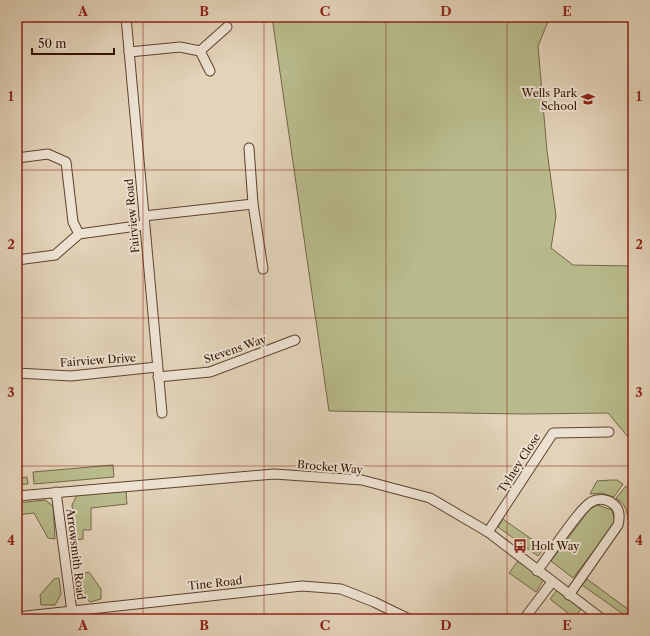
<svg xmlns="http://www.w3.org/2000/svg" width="650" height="636" font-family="'Libre Caslon Text',serif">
<rect width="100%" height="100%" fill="#e3d3b9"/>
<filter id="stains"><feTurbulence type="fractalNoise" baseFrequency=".005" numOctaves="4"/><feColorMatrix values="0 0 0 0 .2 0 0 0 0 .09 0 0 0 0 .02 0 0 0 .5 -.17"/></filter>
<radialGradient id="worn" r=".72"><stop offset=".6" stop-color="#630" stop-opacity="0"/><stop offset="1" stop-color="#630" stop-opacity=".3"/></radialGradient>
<g fill="#b8bb8c" stroke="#756746">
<polygon points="272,17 633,17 633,21 549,19 538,46 547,151 556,216 551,248 573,265 633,266 633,443 608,413 524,414 329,411"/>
<polygon points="113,465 114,477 34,484 33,472"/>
<polygon points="27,477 28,484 17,485 17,478"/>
<polygon points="611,480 617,480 623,484 614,497 602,493 590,494 597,481"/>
<path d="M626,486L633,492V514L628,520C627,511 625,503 616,498Z"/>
<polygon points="126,490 127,504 91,508 91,530 83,530 83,539 75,540 72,505 77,495"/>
<polygon points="45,500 53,506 55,539 48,538 34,513 17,515 17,503"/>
<polygon points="597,505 612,510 615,521 612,527 573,578 551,561 589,510"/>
<polygon points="503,519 544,548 538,556 498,527"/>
<polygon points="518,561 544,579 536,592 509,573"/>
<polygon points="89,572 101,589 101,599 90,602 80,592 79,575"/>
<polygon points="59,578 61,594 55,605 41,605 40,595 54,579"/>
<polygon points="587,579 633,613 633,619 630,619 582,585"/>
<polygon points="557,590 581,609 574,618 550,599"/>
<polygon points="90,614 102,614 102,619 85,619"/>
</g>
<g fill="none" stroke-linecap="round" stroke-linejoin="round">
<defs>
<g id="minor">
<polyline points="126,17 162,413"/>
<polyline points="200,51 210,71"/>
<polyline points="129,52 180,47 200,51 227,27"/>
<polyline points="249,148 253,204 263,269"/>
<polyline points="17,158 48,154 66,162 73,222 79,234"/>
<polyline points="144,216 253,204"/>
<polyline points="17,260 55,255 79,234 144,225"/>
<polyline points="17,373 71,376 157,367"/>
<polyline points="158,377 210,372 295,340"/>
<polyline points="56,492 73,619"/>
<polyline points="17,496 274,474 362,480 430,498 488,532 602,619"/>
<polyline points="488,532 553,433 609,432"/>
<path d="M537,571C549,556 578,510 591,502C598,498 606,499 612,503C620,508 620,517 618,525L569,595"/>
<polyline points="17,617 302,586 341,589 374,602 409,619"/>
<polyline points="524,619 552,582"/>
</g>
</defs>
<use href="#minor" stroke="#5e432e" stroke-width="11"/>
<use href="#minor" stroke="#ede2d2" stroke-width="9"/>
</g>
<path fill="none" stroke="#8f2418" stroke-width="1" stroke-opacity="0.55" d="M143,17V619M264,17V619M386,17V619M507,17V619M17,170H633M17,318H633M17,466H633"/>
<defs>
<symbol id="school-bare" viewBox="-9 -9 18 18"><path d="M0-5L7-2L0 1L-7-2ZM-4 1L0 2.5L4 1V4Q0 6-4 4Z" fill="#8f2418" stroke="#ede2d2" stroke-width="2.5" paint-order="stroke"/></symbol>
<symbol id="bus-bare" viewBox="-9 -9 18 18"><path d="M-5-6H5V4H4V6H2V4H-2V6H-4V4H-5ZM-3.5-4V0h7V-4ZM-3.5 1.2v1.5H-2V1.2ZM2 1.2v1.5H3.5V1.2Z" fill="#8f2418" stroke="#ede2d2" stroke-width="2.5" paint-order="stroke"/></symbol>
</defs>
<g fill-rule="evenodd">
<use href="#school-bare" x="578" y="89" width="20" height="20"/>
<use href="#bus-bare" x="510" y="536" width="20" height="20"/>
</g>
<g text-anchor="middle" stroke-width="4" stroke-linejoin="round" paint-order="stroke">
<g font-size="11" fill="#321300" stroke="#ede2d2" text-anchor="end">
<text x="577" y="97">Wells Park<tspan x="577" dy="13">School</tspan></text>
<text x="531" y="550" text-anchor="start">Holt Way</text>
</g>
<g font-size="11" fill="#321300" stroke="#ede2d2">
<text transform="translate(132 216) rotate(-95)" y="4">Fairview Road</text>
<text transform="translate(235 349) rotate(-19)" y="4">Stevens Way</text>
<text transform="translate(98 360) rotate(-4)" y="4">Fairview Drive</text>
<text transform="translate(519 463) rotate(-57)" y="4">Tylney Close</text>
<text transform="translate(330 467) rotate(5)" y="4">Brocket Way</text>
<text transform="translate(76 554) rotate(83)" y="4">Arrowsmith Road</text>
<text transform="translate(215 583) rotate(-6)" y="4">Tine Road</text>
</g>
</g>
<rect width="650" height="636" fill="none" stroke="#e3d3b9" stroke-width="44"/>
<path d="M32 48v6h82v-6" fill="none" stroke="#321300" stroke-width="2"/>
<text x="38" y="48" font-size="12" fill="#321300" stroke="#ede2d2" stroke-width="3" paint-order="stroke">50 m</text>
<rect x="22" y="22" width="606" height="592" fill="none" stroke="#8f2418" stroke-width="1.5"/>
<g font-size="13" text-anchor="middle" font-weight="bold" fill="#8f2418">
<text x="83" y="16">A</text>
<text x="204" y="16">B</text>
<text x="325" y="16">C</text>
<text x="446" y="16">D</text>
<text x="567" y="16">E</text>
<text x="11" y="101">1</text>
<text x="639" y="101">1</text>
<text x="11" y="249">2</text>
<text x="639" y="249">2</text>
<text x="11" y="397">3</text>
<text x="639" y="397">3</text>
<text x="11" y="545">4</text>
<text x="639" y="545">4</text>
<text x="83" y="630">A</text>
<text x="204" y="630">B</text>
<text x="325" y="630">C</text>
<text x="446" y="630">D</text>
<text x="567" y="630">E</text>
</g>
<rect width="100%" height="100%" filter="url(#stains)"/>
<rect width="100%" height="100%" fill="url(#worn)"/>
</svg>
